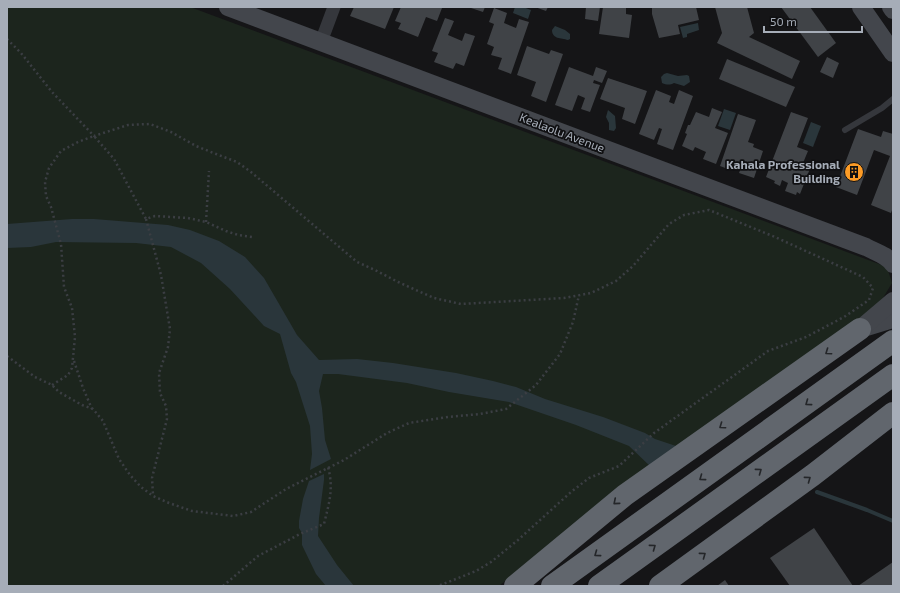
<svg xmlns="http://www.w3.org/2000/svg" width="900" height="593" font-family="'Exo 2',sans-serif">
<rect width="100%" height="100%" fill="#151517"/>
<polygon fill="#1c251d" points="7,7 190,7 887,267 892,283 877,308 532,560 499,586 7,586"/>
<g fill="#2a363b">
<polygon points="515,7 523,7 531,10 528,19 513,13"/>
<polygon points="698,23 699,30 687,34 687,37 683,38 680,27"/>
<path d="M555,26L565,30L570,34V39L568,40C561,38 552,39 552,30Z"/>
<path d="M667,73L678,76L687,75L689,76L690,82L684,86L674,83C670,85 667,85 662,83L661,77L664,74Z"/>
<polygon points="724,109 736,113 730,130 718,126"/>
<polygon points="608,110 615,116 616,128 614,131 609,130 609,123 606,117"/>
<polygon points="811,122 821,126 813,147 803,143"/>
<polygon points="72,219 94,219 168,225 190,230 219,241 245,257 264,278 297,335 319,360 357,359 393,363 456,373 493,381 516,387 545,399 603,417 645,433 655,439 679,447 651,467 629,446 576,425 509,402 449,392 407,383 338,374 323,374 319,391 322,408 325,440 331,459 310,470 312,454 310,426 296,382 291,373 280,334 264,326 230,289 201,263 171,247 136,243 56,242 31,247 7,248 7,224"/>
<polygon points="324,474 324,480 319,518 318,536 337,565 354,586 326,586 316,574 302,545 302,533 299,528 299,521 303,499 309,481"/>
</g>
<g fill="none" stroke-linecap="round" stroke-linejoin="round">
<polyline stroke="#2a363b" stroke-width="4" points="817,492 867,510 893,521"/>
</g>
<g fill="#404347">
<polygon points="354,7 394,7 385,29 350,16"/>
<polygon points="401,7 439,7 442,8 437,21 426,17 418,37 398,29 401,23 395,21"/>
<polygon points="468,7 485,7 483,12"/>
<polygon points="535,7 548,7 546,11"/>
<polygon points="586,7 600,7 598,21 585,19"/>
<polygon points="603,7 626,7 626,14 632,15 629,38 599,34"/>
<polygon points="652,7 667,7 667,8 672,7 696,7 699,20 678,25 680,34 659,38 652,14"/>
<polygon points="715,7 747,7 754,33 749,37 800,61 792,79 717,43 722,33"/>
<polygon points="781,7 810,7 836,43 818,57"/>
<polygon points="494,8 507,13 504,23 516,28 519,19 529,22 511,74 498,69 502,58 491,55 494,47 487,44 494,24 489,22"/>
<polygon points="445,18 454,21 448,35 462,41 465,33 475,36 464,66 456,63 453,69 434,62 438,53 432,51"/>
<polygon points="527,46 549,54 551,50 563,54 546,102 531,96 536,82 517,75"/>
<polygon points="827,57 839,63 833,78 820,72"/>
<polygon points="727,59 795,87 786,107 719,79"/>
<polygon points="569,67 593,76 596,67 607,71 602,83 594,80 593,83 600,85 590,112 581,109 585,98 578,95 572,111 555,105"/>
<polygon points="608,78 647,91 635,124 622,119 625,108 600,99"/>
<polygon points="656,90 671,96 669,102 674,104 679,90 693,96 673,150 657,144 662,129 659,128 654,140 639,134"/>
<polygon points="712,108 722,112 715,128 728,133 716,164 703,159 706,152 695,147 693,151 682,146 687,134 685,133 688,125 690,125 696,112 709,117"/>
<polygon points="791,112 808,118 797,147 808,151 803,163 811,166 800,194 797,192 796,195 785,191 788,183 782,180 780,186 774,183 775,181 766,177"/>
<polygon points="738,114 756,120 748,142 754,144 753,147 763,151 754,178 739,173 742,165 731,161 728,169 720,166"/>
<polygon points="858,129 881,137 883,131 893,134 893,207 891,213 871,205 890,156 874,150 857,195 836,187"/>
<polygon points="814,528 853,586 790,586 770,558"/>
<polygon points="893,562 893,586 858,586"/>
<polygon points="725,580 729,586 717,586"/>
</g>
<g fill="none" stroke-linecap="round" stroke-linejoin="round">
<g stroke="#3b3e43" stroke-width="2.5" stroke-dasharray="2 3" stroke-linecap="butt">
<polyline points="7,39 21,53 52,92 94,136 128,125 150,124 171,132 196,146 216,154 237,162 251,172 357,262 375,270 398,282 434,298 461,304 564,298 591,293 616,281 633,266 669,224 684,215 709,210 775,237 863,277 873,288 869,300 844,317 806,337 768,351 654,433 619,466 589,478 571,492 518,540 491,562 476,571 438,586"/>
<polyline points="146,219 161,275 170,329 168,347 159,373 160,393 166,406 167,419 152,478 153,495"/>
<polyline points="206,222 209,171"/>
<polyline points="7,356 35,377 52,385 59,392 82,405 93,409 103,421 119,459 130,475 141,487 153,496 169,503 192,511 233,516 251,512 286,489 344,460 387,433 409,423 448,417 480,414 506,409 536,385 560,354 573,322 579,295"/>
<polyline points="74,361 83,388 92,409"/>
<polyline points="52,385 68,375 72,368 75,337 72,308 64,287 61,244 51,207 46,196 45,182 49,168 61,151 78,142 94,136 114,159 146,219 155,216 188,218 206,222 226,231 238,235 252,237"/>
<path d="M223,586L258,556L300,534L324,524C329,503 334,489 328,467"/>
</g>
<polyline stroke="#35373c" stroke-width="6" points="845,130 882,108 893,99"/>
<polyline stroke="#35373c" stroke-width="13" points="321,42 334,7"/>
<g stroke="#43464c" stroke-width="18">
<path d="M228,7L866,247C875,252 887,255 893,264"/>
<polyline points="861,7 893,53"/>
<polyline points="891,7 893,10"/>
<polyline points="867,327 893,319"/>
<polyline points="860,329 893,301"/>
</g>
<g stroke="#61666d" stroke-width="22">
<polyline points="515,586 625,495 860,329"/>
<polyline points="552,586 893,341"/>
<polyline points="599,586 893,375"/>
<polyline points="660,586 813,475 893,413"/>
</g>
</g>
<defs><path id="oneway-chevron" d="M-2-3.5L2.5 0L-2 3.5" fill="none" stroke-width="1.6" stroke-linecap="round" stroke-linejoin="round"/></defs>
<g stroke="#242629">
<use href="#oneway-chevron" transform="translate(828 352) rotate(145)"/>
<use href="#oneway-chevron" transform="translate(808 403) rotate(144)"/>
<use href="#oneway-chevron" transform="translate(722 426) rotate(145)"/>
<use href="#oneway-chevron" transform="translate(759 471) rotate(-36)"/>
<use href="#oneway-chevron" transform="translate(702 478) rotate(144)"/>
<use href="#oneway-chevron" transform="translate(808 479) rotate(-36)"/>
<use href="#oneway-chevron" transform="translate(616 502) rotate(140)"/>
<use href="#oneway-chevron" transform="translate(653 547) rotate(-36)"/>
<use href="#oneway-chevron" transform="translate(597 554) rotate(144)"/>
<use href="#oneway-chevron" transform="translate(703 555) rotate(-36)"/>
</g>
<defs>
<symbol id="building-disc" viewBox="-11 -11 22 22"><circle r="9.5" fill="#fd9c26" stroke="#101012"/><path d="M-4-6H4V6H1V3H-1V6H-4ZM-2.5-4.3h1.7v1.8h-1.7ZM.8-4.3h1.7v1.8H.8ZM-2.5-1h1.7V.8h-1.7ZM.8-1h1.7V.8H.8Z" fill="#111"/></symbol>
</defs>
<g fill-rule="evenodd">
<use href="#building-disc" x="843" y="161" width="22" height="22"/>
</g>
<g text-anchor="middle" stroke-width="3.5" stroke-linejoin="round" paint-order="stroke">
<g font-size="12" fill="#a6adb8" stroke="#101012">
<text transform="translate(562 133) rotate(21)" y="4">Kealaolu Avenue</text>
</g>
<g font-size="12" font-weight="bold" fill="#a6adb8" stroke="#101012" text-anchor="end">
<text x="840" y="169">Kahala Professional<tspan x="840" dy="14">Building</tspan></text>
</g>
</g>
<rect width="900" height="593" fill="none" stroke="#a6adb8" stroke-width="16"/>
<path d="M764 26v6h98v-6" fill="none" stroke="#a6adb8" stroke-width="2"/>
<text x="770" y="26" font-size="12" fill="#a6adb8" stroke="#101012" stroke-width="3" paint-order="stroke">50 m</text>
</svg>
